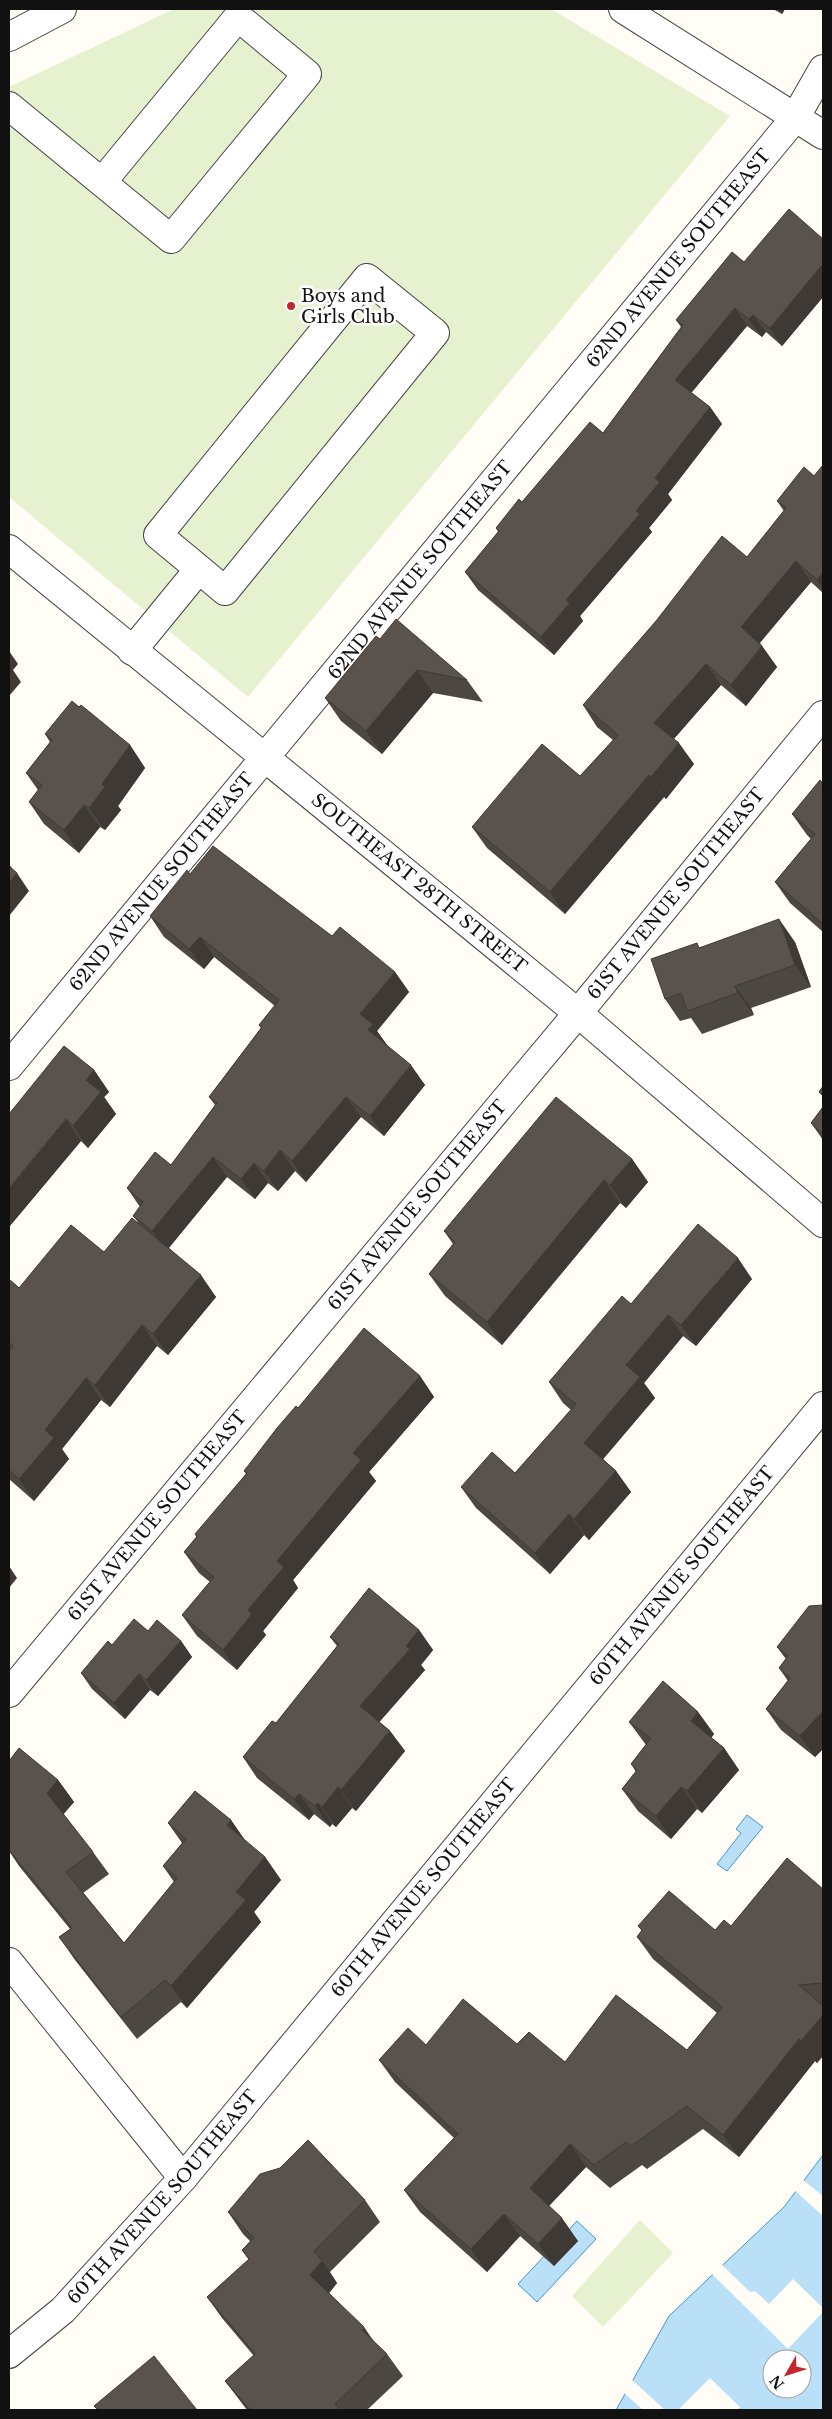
<svg xmlns="http://www.w3.org/2000/svg" width="832" height="2419" font-family="'Libre Baskerville',serif">
<rect width="100%" height="100%" fill="#fffdf5"/>
<g fill="#e6f2cf">
<polygon points="174,9 551,9 730,116 248,697 9,497 9,87"/>
<polygon points="640,2220 673,2253 603,2327 572,2296"/>
</g>
<g fill="#b9e0f7" stroke="#3f96cf" fill-rule="evenodd">
<polygon points="747,1815 763,1827 727,1871 717,1864 741,1833 736,1829"/>
<path d="M823,2155V2410H616L669,2316L784,2207ZM772,2359H802V2389H772Z"/>
<polygon points="577,2221 596,2239 537,2302 518,2284"/>
</g>
<g fill="#fffdf5">
<polygon points="802,2179 823,2196 823,2216 794,2190"/>
<polygon points="721,2264 750,2292 755,2291 769,2304 793,2279 823,2308 823,2312 788,2349 711,2273"/>
<polygon points="710,2378 740,2407 737,2410 678,2410"/>
<polygon points="631,2379 665,2410 643,2410 623,2392"/>
</g>
<g fill="none" stroke-linecap="round" stroke-linejoin="round">
<defs>
<g id="minor">
<polyline points="623,9 823,135"/>
<polyline points="9,37 62,9"/>
<polyline points="9,106 171,239 307,74 238,17 102,182"/>
<path id="s1" d="M9,549L578,1013L823,1223"/>
<polyline points="132,651 199,569 225,591 435,333 367,278 158,535 199,569"/>
<path id="s2" d="M9,1066L795,118L823,69"/>
<path id="s3" d="M9,1693L578,1013L823,715"/>
<polyline points="9,1962 183,2178"/>
<path id="s4" d="M9,2354L63,2310L183,2178L823,1406"/>
</g>
</defs>
<use href="#minor" stroke="#444" stroke-width="30"/>
<use href="#minor" stroke="#fff" stroke-width="28"/>
</g>
<g fill="#4d4742">
<polygon points="773,9 785,9 782,14"/>
<polygon points="823,239 823,297 782,346 766,332 762,337 747,326 691,393 710,407 722,424 668,494 672,500 649,528 652,532 580,616 583,621 554,655 478,590 465,572 498,532 496,528 522,502 603,433 681,327 676,320 744,262"/>
<polygon points="823,465 823,593 811,582 760,643 762,646 777,667 746,706 721,685 674,739 694,764 666,799 664,797 565,914 487,848 472,827 580,776 613,740 597,727 583,705 747,557 784,511 777,501 814,476"/>
<polygon points="380,639 467,680 483,702 433,693 382,754 341,721 325,698"/>
<polygon points="45,734 130,745 145,768 118,806 121,810 105,830 100,827 79,853 44,824 29,802 38,790 26,773 50,742"/>
<polygon points="823,784 823,932 790,903 775,882 811,839 807,835 792,814"/>
<polygon points="190,874 332,936 395,972 409,992 377,1031 387,1045 425,1085 384,1136 361,1117 306,1182 295,1171 278,1191 268,1183 255,1199 227,1177 169,1248 216,1297 168,1355 157,1346 110,1407 101,1400 62,1449 69,1459 34,1501 9,1479 9,1279 19,1288 104,1252 138,1222 133,1216 140,1207 127,1188 171,1165 215,1105 209,1097 261,1028 259,1025 275,1006 214,957 204,969 164,937 150,916"/>
<polygon points="795,942 811,987 751,1008 754,1015 702,1034 691,1018 680,1021 665,999 700,947"/>
<polygon points="94,1070 109,1092 104,1097 116,1114 88,1148 81,1141 9,1227"/>
<polygon points="823,1107 823,1140 811,1123"/>
<polygon points="632,1159 648,1182 626,1208 620,1203 502,1345 445,1296 429,1274 453,1244 444,1231"/>
<polygon points="752,1279 696,1346 683,1336 644,1383 655,1398 603,1459 616,1471 631,1492 589,1540 584,1535 550,1574 476,1508 461,1487 515,1473 571,1410 563,1403 549,1382 631,1304"/>
<polygon points="420,1376 434,1397 369,1472 376,1481 293,1580 298,1588 263,1631 266,1635 237,1670 197,1636 182,1615 210,1582 199,1573 184,1552 246,1474 244,1471 298,1408"/>
<polygon points="823,1605 823,1749 815,1757 781,1730 766,1709 788,1681 779,1668 786,1659 777,1647"/>
<polygon points="419,1630 433,1650 421,1665 425,1670 379,1722 390,1731 405,1751 356,1811 352,1808 336,1827 332,1824 330,1827 314,1814 309,1820 257,1778 243,1757 276,1723 337,1646 330,1637"/>
<polygon points="148,1631 181,1641 192,1657 158,1696 150,1690 125,1719 92,1689 81,1673 112,1645"/>
<polygon points="698,1712 714,1734 711,1738 724,1748 739,1770 702,1813 697,1809 671,1839 638,1811 622,1789 636,1772 631,1764 646,1745 629,1722"/>
<polygon points="9,1761 58,1780 74,1802 63,1814 93,1852 109,1874 83,1893 124,1943 174,1882 163,1866 182,1843 168,1823 231,1820 245,1841 265,1857 281,1880 254,1912 261,1922 187,2008 181,2002 137,2039 75,1960 59,1937 70,1929 19,1866 9,1851"/>
<polygon points="823,1889 823,2056 817,2063 815,2061 739,2157 703,2129 647,2169 642,2165 610,2188 586,2167 549,2206 578,2241 554,2266 520,2236 487,2272 420,2212 404,2190 454,2138 395,2082 379,2060 426,2045 517,2044 565,2062 687,2050 717,2013 653,1959 637,1937 642,1931 638,1926 715,1930 731,1926"/>
<polygon points="365,2200 380,2222 330,2272 337,2283 329,2293 373,2341 387,2354 403,2376 367,2410 247,2410 225,2381 254,2356 222,2318 207,2297 249,2260 242,2250 250,2241 243,2234 228,2212"/>
</g>
<g fill="#3f3936">
<polygon points="778,9 785,9 782,14"/>
<polygon points="823,264 823,297 782,346 770,328"/>
<polygon points="735,308 747,326 687,398 675,380"/>
<polygon points="753,315 766,332 762,337 749,319"/>
<polygon points="710,407 722,424 668,494 672,500 649,528 652,532 580,616 583,621 554,655 541,637 566,600 636,511 655,478"/>
<polygon points="796,561 811,582 755,648 741,627"/>
<polygon points="823,573 823,589 817,580"/>
<polygon points="762,646 777,667 746,706 731,685"/>
<polygon points="9,651 18,664 13,670 21,682 9,696"/>
<polygon points="706,664 721,685 669,744 654,723"/>
<polygon points="417,670 433,693 382,754 366,731"/>
<polygon points="679,743 694,764 666,799 651,777"/>
<polygon points="130,745 145,768 118,806 121,810 105,830 89,808 102,784"/>
<polygon points="649,775 664,797 565,914 550,892"/>
<polygon points="84,805 100,827 79,853 64,830"/>
<polygon points="9,864 16,874 17,873 29,891 9,916"/>
<polygon points="779,919 795,942 811,987 795,965"/>
<polygon points="200,937 214,957 204,969 189,949"/>
<polygon points="395,972 409,992 377,1031 387,1045 382,1051 368,1030 360,1014"/>
<polygon points="735,986 751,1008 754,1015 738,993"/>
<polygon points="411,1065 425,1085 384,1136 370,1116"/>
<polygon points="94,1070 109,1092 104,1097 116,1114 88,1148 73,1126 86,1080"/>
<polygon points="346,1097 361,1117 306,1182 292,1161"/>
<polygon points="66,1119 81,1141 9,1227 9,1188"/>
<polygon points="280,1150 295,1171 278,1191 264,1171"/>
<polygon points="213,1157 227,1177 166,1251 152,1231"/>
<polygon points="632,1159 648,1182 626,1208 610,1185"/>
<polygon points="254,1163 268,1183 255,1199 241,1179"/>
<polygon points="604,1180 620,1203 502,1345 487,1322"/>
<polygon points="738,1258 752,1279 696,1346 681,1325"/>
<polygon points="201,1275 216,1297 168,1355 153,1334"/>
<polygon points="668,1315 683,1336 644,1383 655,1398 599,1464 584,1443 626,1365"/>
<polygon points="142,1325 157,1346 110,1407 95,1385"/>
<polygon points="420,1376 434,1397 369,1472 376,1481 293,1580 298,1588 263,1631 266,1635 237,1670 223,1650 248,1610 277,1561 353,1453"/>
<polygon points="86,1378 101,1400 62,1449 69,1459 34,1501 19,1479 45,1430"/>
<polygon points="616,1471 631,1492 589,1540 574,1519"/>
<polygon points="569,1514 584,1535 550,1574 535,1553"/>
<polygon points="9,1566 17,1578 9,1588"/>
<polygon points="419,1630 433,1650 421,1665 425,1670 375,1727 360,1706"/>
<polygon points="181,1641 192,1657 158,1696 146,1680"/>
<polygon points="139,1674 150,1690 125,1719 114,1703"/>
<polygon points="823,1711 823,1749 815,1757 800,1736"/>
<polygon points="698,1712 714,1734 707,1744 691,1721"/>
<polygon points="390,1731 405,1751 356,1811 341,1790"/>
<polygon points="724,1748 739,1770 702,1813 687,1791"/>
<polygon points="58,1780 74,1802 62,1816 47,1793"/>
<polygon points="338,1787 352,1808 336,1827 322,1807"/>
<polygon points="681,1787 697,1809 671,1839 656,1816"/>
<polygon points="299,1794 314,1814 309,1820 294,1799"/>
<polygon points="318,1803 332,1824 330,1827 315,1806"/>
<polygon points="231,1820 247,1843 227,1825"/>
<polygon points="265,1857 281,1880 254,1912 261,1922 187,2008 171,1986 236,1892"/>
<polygon points="823,2015 823,2056 817,2063 801,2041"/>
<polygon points="799,2039 815,2061 739,2157 723,2135"/>
<polygon points="570,2144 586,2167 545,2210 530,2188"/>
<polygon points="504,2214 520,2236 487,2272 471,2249"/>
<polygon points="562,2218 578,2241 554,2266 538,2244"/>
<polygon points="322,2261 337,2283 326,2297 310,2275"/>
<polygon points="364,2327 379,2349 362,2330"/>
</g>
<g fill="#5a524d" stroke="#3f3936">
<polygon points="789,209 823,239 823,264 770,328 753,315 749,319 735,308 675,380 710,407 655,478 660,482 636,511 640,514 566,600 570,603 541,637 465,572 499,531 496,528 519,499 522,502 590,422 603,433 683,325 676,320 732,252 744,262"/>
<polygon points="823,465 823,573 817,580 796,561 741,627 762,646 731,685 706,664 654,723 679,743 651,777 649,775 550,892 472,827 542,744 580,776 618,735 583,705 656,621 722,536 747,557 786,508 777,501 804,467 814,476"/>
<polygon points="396,619 467,680 417,670 366,731 325,698 376,636 380,639"/>
<polygon points="72,701 79,707 81,705 130,745 102,784 105,787 89,808 84,805 64,830 29,802 42,785 26,773 52,740 45,734"/>
<polygon points="820,780 823,784 823,924 775,882 815,834 792,814"/>
<polygon points="213,846 332,936 340,927 395,972 360,1014 373,1024 368,1030 411,1065 370,1116 346,1097 292,1161 280,1150 264,1171 254,1163 241,1179 213,1157 152,1231 133,1216 143,1202 127,1188 155,1152 171,1165 217,1103 209,1097 262,1027 259,1025 279,1000 200,937 189,949 150,916 187,870 190,874"/>
<polygon points="9,866 17,873 9,883"/>
<polygon points="779,919 795,965 735,986 738,993 687,1011 681,993 665,999 651,959 697,943 699,948"/>
<polygon points="64,1046 94,1070 86,1080 101,1092 73,1126 66,1119 9,1188 9,1114"/>
<polygon points="823,1086 823,1096 819,1092"/>
<polygon points="556,1097 632,1159 610,1185 604,1180 487,1322 429,1274 455,1242 444,1231"/>
<polygon points="823,1107 823,1134 811,1123"/>
<polygon points="132,1218 201,1275 153,1334 142,1325 95,1385 86,1378 45,1430 54,1438 19,1479 9,1470 9,1351 13,1346 9,1342 9,1279 19,1288 71,1225 104,1252"/>
<polygon points="698,1224 738,1258 681,1325 668,1315 626,1365 640,1377 584,1443 616,1471 574,1519 569,1514 535,1553 461,1487 492,1452 515,1473 576,1404 549,1382 622,1296 631,1304"/>
<polygon points="364,1328 420,1376 353,1453 361,1460 277,1561 284,1567 248,1610 252,1614 223,1650 182,1615 214,1577 184,1552 197,1537 195,1534 247,1473 244,1471 277,1428 296,1406 298,1408"/>
<polygon points="369,1588 419,1630 406,1646 410,1649 360,1706 390,1731 341,1790 338,1787 322,1807 318,1803 315,1806 299,1794 294,1799 243,1757 272,1721 276,1723 339,1644 330,1637"/>
<polygon points="823,1605 823,1711 800,1736 766,1709 790,1678 779,1668 788,1656 777,1647 809,1606"/>
<polygon points="134,1619 148,1631 157,1620 181,1641 146,1680 139,1674 114,1703 81,1673 108,1641 112,1645"/>
<polygon points="663,1681 698,1712 691,1721 724,1748 687,1791 681,1787 656,1816 622,1789 637,1770 631,1764 651,1738 629,1722"/>
<polygon points="19,1748 58,1780 47,1793 93,1852 66,1872 124,1943 177,1878 163,1866 186,1839 168,1823 195,1791 231,1820 227,1825 265,1857 236,1892 246,1900 171,1986 165,1980 121,2017 59,1937 72,1928 9,1850 9,1839 10,1838 9,1837 9,1761"/>
<polygon points="787,1858 823,1889 823,1983 799,1985 823,2006 823,2015 801,2041 799,2039 723,2135 687,2106 631,2146 626,2142 594,2165 570,2144 530,2188 562,2218 538,2244 504,2214 471,2249 404,2190 458,2134 379,2060 408,2028 426,2045 463,1999 517,2044 529,2032 565,2062 616,1995 687,2050 722,2007 637,1937 642,1930 638,1926 669,1891 715,1930 724,1920 731,1926"/>
<polygon points="308,2140 365,2200 314,2251 322,2261 310,2275 364,2327 362,2330 387,2354 335,2404 340,2410 250,2410 225,2381 255,2354 207,2297 249,2259 242,2250 254,2238 228,2212 260,2174 280,2168"/>
<polygon points="154,2356 197,2410 98,2410 94,2406"/>
</g>
<circle fill="#c4262e" stroke="#fff" stroke-width="2" cx="291" cy="306" r="5"/>
<g text-anchor="middle" stroke-width="5" stroke-linejoin="round" paint-order="stroke">
<g font-size="18" fill="#111" stroke="#fff">
<text dy="6" stroke="none"><textPath href="#s2" startOffset="1049">62ND AVENUE SOUTHEAST</textPath></text>
<text dy="6" stroke="none"><textPath href="#s2" startOffset="644">62ND AVENUE SOUTHEAST</textPath></text>
<text dy="6" stroke="none"><textPath href="#s2" startOffset="239">62ND AVENUE SOUTHEAST</textPath></text>
<text dy="6" stroke="none"><textPath href="#s1" startOffset="529">SOUTHEAST 28TH STREET</textPath></text>
<text dy="6" stroke="none"><textPath href="#s3" startOffset="1041">61ST AVENUE SOUTHEAST</textPath></text>
<text dy="6" stroke="none"><textPath href="#s3" startOffset="636">61ST AVENUE SOUTHEAST</textPath></text>
<text dy="6" stroke="none"><textPath href="#s3" startOffset="231">61ST AVENUE SOUTHEAST</textPath></text>
<text dy="6" stroke="none"><textPath href="#s4" startOffset="1030">60TH AVENUE SOUTHEAST</textPath></text>
<text dy="6" stroke="none"><textPath href="#s4" startOffset="625">60TH AVENUE SOUTHEAST</textPath></text>
<text dy="6" stroke="none"><textPath href="#s4" startOffset="220">60TH AVENUE SOUTHEAST</textPath></text>
</g>
<g font-size="18" fill="#111" stroke="#fff" text-anchor="start">
<text x="301" y="302">Boys and<tspan x="301" dy="21">Girls Club</tspan></text>
</g>
</g>
<rect width="832" height="2419" fill="none" stroke="#111111" stroke-width="20"/>
<g transform="translate(787 2374) rotate(231)"><circle r="24" fill="#ffffff" stroke="#a0a0a0"/>
<path d="M0-4L9 19L0 12L-9 19Z" fill="#c4262e"/>
<text y="-8" font-size="14" font-weight="bold" text-anchor="middle" fill="#111111">N</text>
</g>
</svg>
